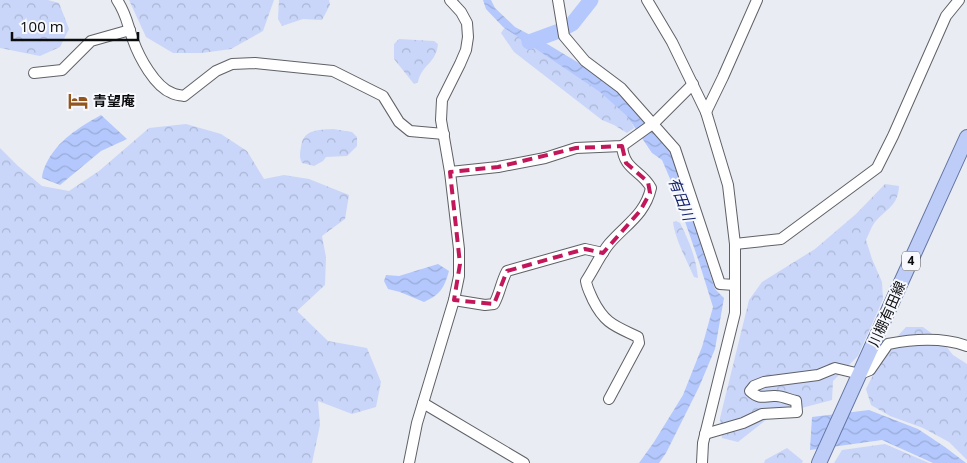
<svg xmlns="http://www.w3.org/2000/svg" width="967" height="463" font-family="'Open Sans','Noto Sans JP',sans-serif">
<defs>
<pattern id="forest-crowns" width="20" height="18" patternUnits="userSpaceOnUse" patternTransform="scale(1.25)"><rect width="20" height="18" fill="#c9d6f9"/><path d="M2 6a3 3 0 1 1 6 0M12 15a3 3 0 1 1 6 0" fill="none" stroke="#abb6d4"/></pattern>
<pattern id="water-waves" width="16" height="10" patternUnits="userSpaceOnUse" patternTransform="scale(1.25)"><rect width="16" height="10" fill="#b4c8fd"/><path d="M0 5q4-4 8 0t8 0" fill="none" stroke="#99abd8"/></pattern>
</defs>
<rect width="100%" height="100%" fill="#e9ecf2"/>
<g fill="url(#forest-crowns)">
<polygon points="0,0 48,0 59,3 69,29 60,47 40,56 0,48"/>
<polygon points="129,0 274,0 263,31 231,49 202,53 173,53 146,37"/>
<polygon points="279,0 329,0 330,5 322,20 303,19 282,26 278,19"/>
<polygon points="506,26 591,81 627,113 634,128 627,133 614,125 602,120 514,52 501,33"/>
<path d="M399,39L434,41L438,44C436,64 422,64 418,82L414,84L394,59V44Z"/>
<polygon points="186,124 221,134 247,151 264,179 284,175 309,179 349,195 345,219 322,236 326,257 325,285 297,311 328,341 367,348 381,382 376,407 352,414 318,401 320,425 312,463 0,463 0,148 18,166 42,186 69,191 99,171 149,128"/>
<path d="M333,129L352,132L357,137V146L347,156L326,157L323,161L314,166L302,163C299,157 300,153 301,147C303,129 318,130 333,129Z"/>
<path d="M885,184L899,186C898,206 887,208 875,222C871,227 869,234 866,240L872,259L882,282L883,299L858,356L833,381L832,400L771,416L738,442L722,438L720,418L749,300L762,282L815,249L856,214Z"/>
<path d="M676,221L680,223C689,241 696,257 698,278L694,277C687,261 675,239 673,222Z"/>
<polygon points="906,327 923,327 942,341 953,355 967,364 967,460 949,442 923,428 890,416 871,405 866,389 874,373 885,359 894,340"/>
<polygon points="885,444 929,463 834,463 842,450"/>
<polygon points="787,448 803,461 802,463 764,463 765,460"/>
</g>
<g fill="url(#water-waves)">
<polygon points="483,0 491,0 495,8 515,27 549,45 592,71 641,112 669,145 715,289 724,298 715,349 699,387 666,453 659,463 639,463 654,442 683,395 702,347 713,307 699,262 671,181 662,160 652,153 627,116 600,92 503,27 486,9"/>
<path d="M101,115L127,139L101,151L60,185L42,178C42,173 44,169 46,164C58,140 78,128 101,115Z"/>
<path d="M438,264L449,271C444,288 441,294 424,302L400,292L388,289L384,281L386,275L399,276Z"/>
<polygon points="869,410 918,429 945,447 966,463 933,463 882,440 810,450 812,417"/>
</g>
<g fill="none" stroke-linecap="round" stroke-linejoin="round">
<polyline stroke="#b4c8fd" stroke-width="15" points="529,42 559,31 572,24 591,0"/>
<defs>
<g id="minor">
<path d="M117,0C127,15 127,24 133,40C139,57 155,87 172,93C175,95 180,95 184,96L216,71L232,64L255,63L333,71L383,96L399,122L410,131L444,134"/>
<polyline points="558,0 564,36 585,61 621,88 675,149 720,284 735,285"/>
<polyline points="647,0 672,42 706,112 728,185 735,244 735,313 703,443 702,463"/>
<polyline points="34,73 62,70 91,41 130,30"/>
<polyline points="706,112 723,77 757,0"/>
<polyline points="450,172 498,167 545,158 576,148 622,146 654,123 693,84"/>
<polyline points="735,244 781,239 877,168 893,136 946,16 959,0"/>
<path d="M454,300L485,305L494,304C500,293 501,282 507,271L585,249L603,253"/>
<path d="M609,399L639,343L638,337C615,326 605,324 593,300C590,293 587,288 586,281C594,269 600,255 609,244C625,225 645,215 651,188C642,170 624,171 622,146"/>
<polyline points="423,403 524,463"/>
<path d="M705,434L743,423L762,414L797,412L796,401C790,400 783,396 776,396C765,395 761,401 750,391L754,386L764,382L818,375L835,368L860,374L870,370L888,344C913,339 942,337 967,346"/>
<polyline points="409,463 417,423 454,300 459,276 459,249 450,172 441,120 442,100 460,64 466,50 468,37 467,23 461,12 450,0"/>
</g>
<polyline id="major" points="819,463 967,137"/>
</defs>
<use href="#minor" stroke="#5f6167" stroke-width="12"/>
<use href="#major" stroke="#6374a3" stroke-width="16"/>
<use href="#minor" stroke="#fff" stroke-width="10"/>
<use href="#major" stroke="#becdf8" stroke-width="14"/>
</g>
<path fill="none" stroke="#c2185b" stroke-width="4" stroke-dasharray="10 6" stroke-linejoin="round" d="M622,146L626,163L648,182L650,193L640,211L603,253L585,249L507,271L494,304L454,300L460,264L450,172L498,167L576,148Z"/>
<defs>
<symbol id="hotel-bare" viewBox="-9 -9 18 18"><path d="M-6-4.5h1.5V1H6V5H4.5V3h-9V5H-6ZM-4 0a1.8 1.8 0 1 1 3.6 0ZM.5 0V-2.5h3Q6-2.5 6 0Z" fill="#94551b" stroke="#f7f9fe" stroke-width="2.5" paint-order="stroke"/></symbol>
</defs>
<g fill-rule="evenodd">
<use href="#hotel-bare" x="64" y="87" width="28" height="28"/>
</g>
<g text-anchor="middle" stroke-width="4" stroke-linejoin="round" paint-order="stroke">
<rect fill="#f7f9fe" stroke="#525356" stroke-width="1" x="902" y="251.5" width="18" height="19" rx="4"/>
<g font-size="12" font-weight="bold" fill="#0b0c0e">
<text x="911" y="265">4</text>
</g>
<g font-size="14" font-weight="bold" fill="#0b0c0e" stroke="#f7f9fe" text-anchor="start">
<text x="93" y="106">青望庵</text>
</g>
<g font-size="14" fill="#0b0c0e" stroke="#f7f9fe">
<text transform="translate(887 314) rotate(-66)" y="5">川棚有田線</text>
</g>
<g font-size="15" font-style="italic" fill="#15236c" stroke="#f7f9fe">
<text transform="translate(681 199) rotate(69)" y="5">有田川</text>
</g>
</g>
<path d="M12 32v8h126v-8" fill="none" stroke="#0b0c0e" stroke-width="2.5"/>
<text x="20" y="32" font-size="15" fill="#0b0c0e" stroke="#f7f9fe" stroke-width="4" paint-order="stroke">100 m</text>
</svg>
